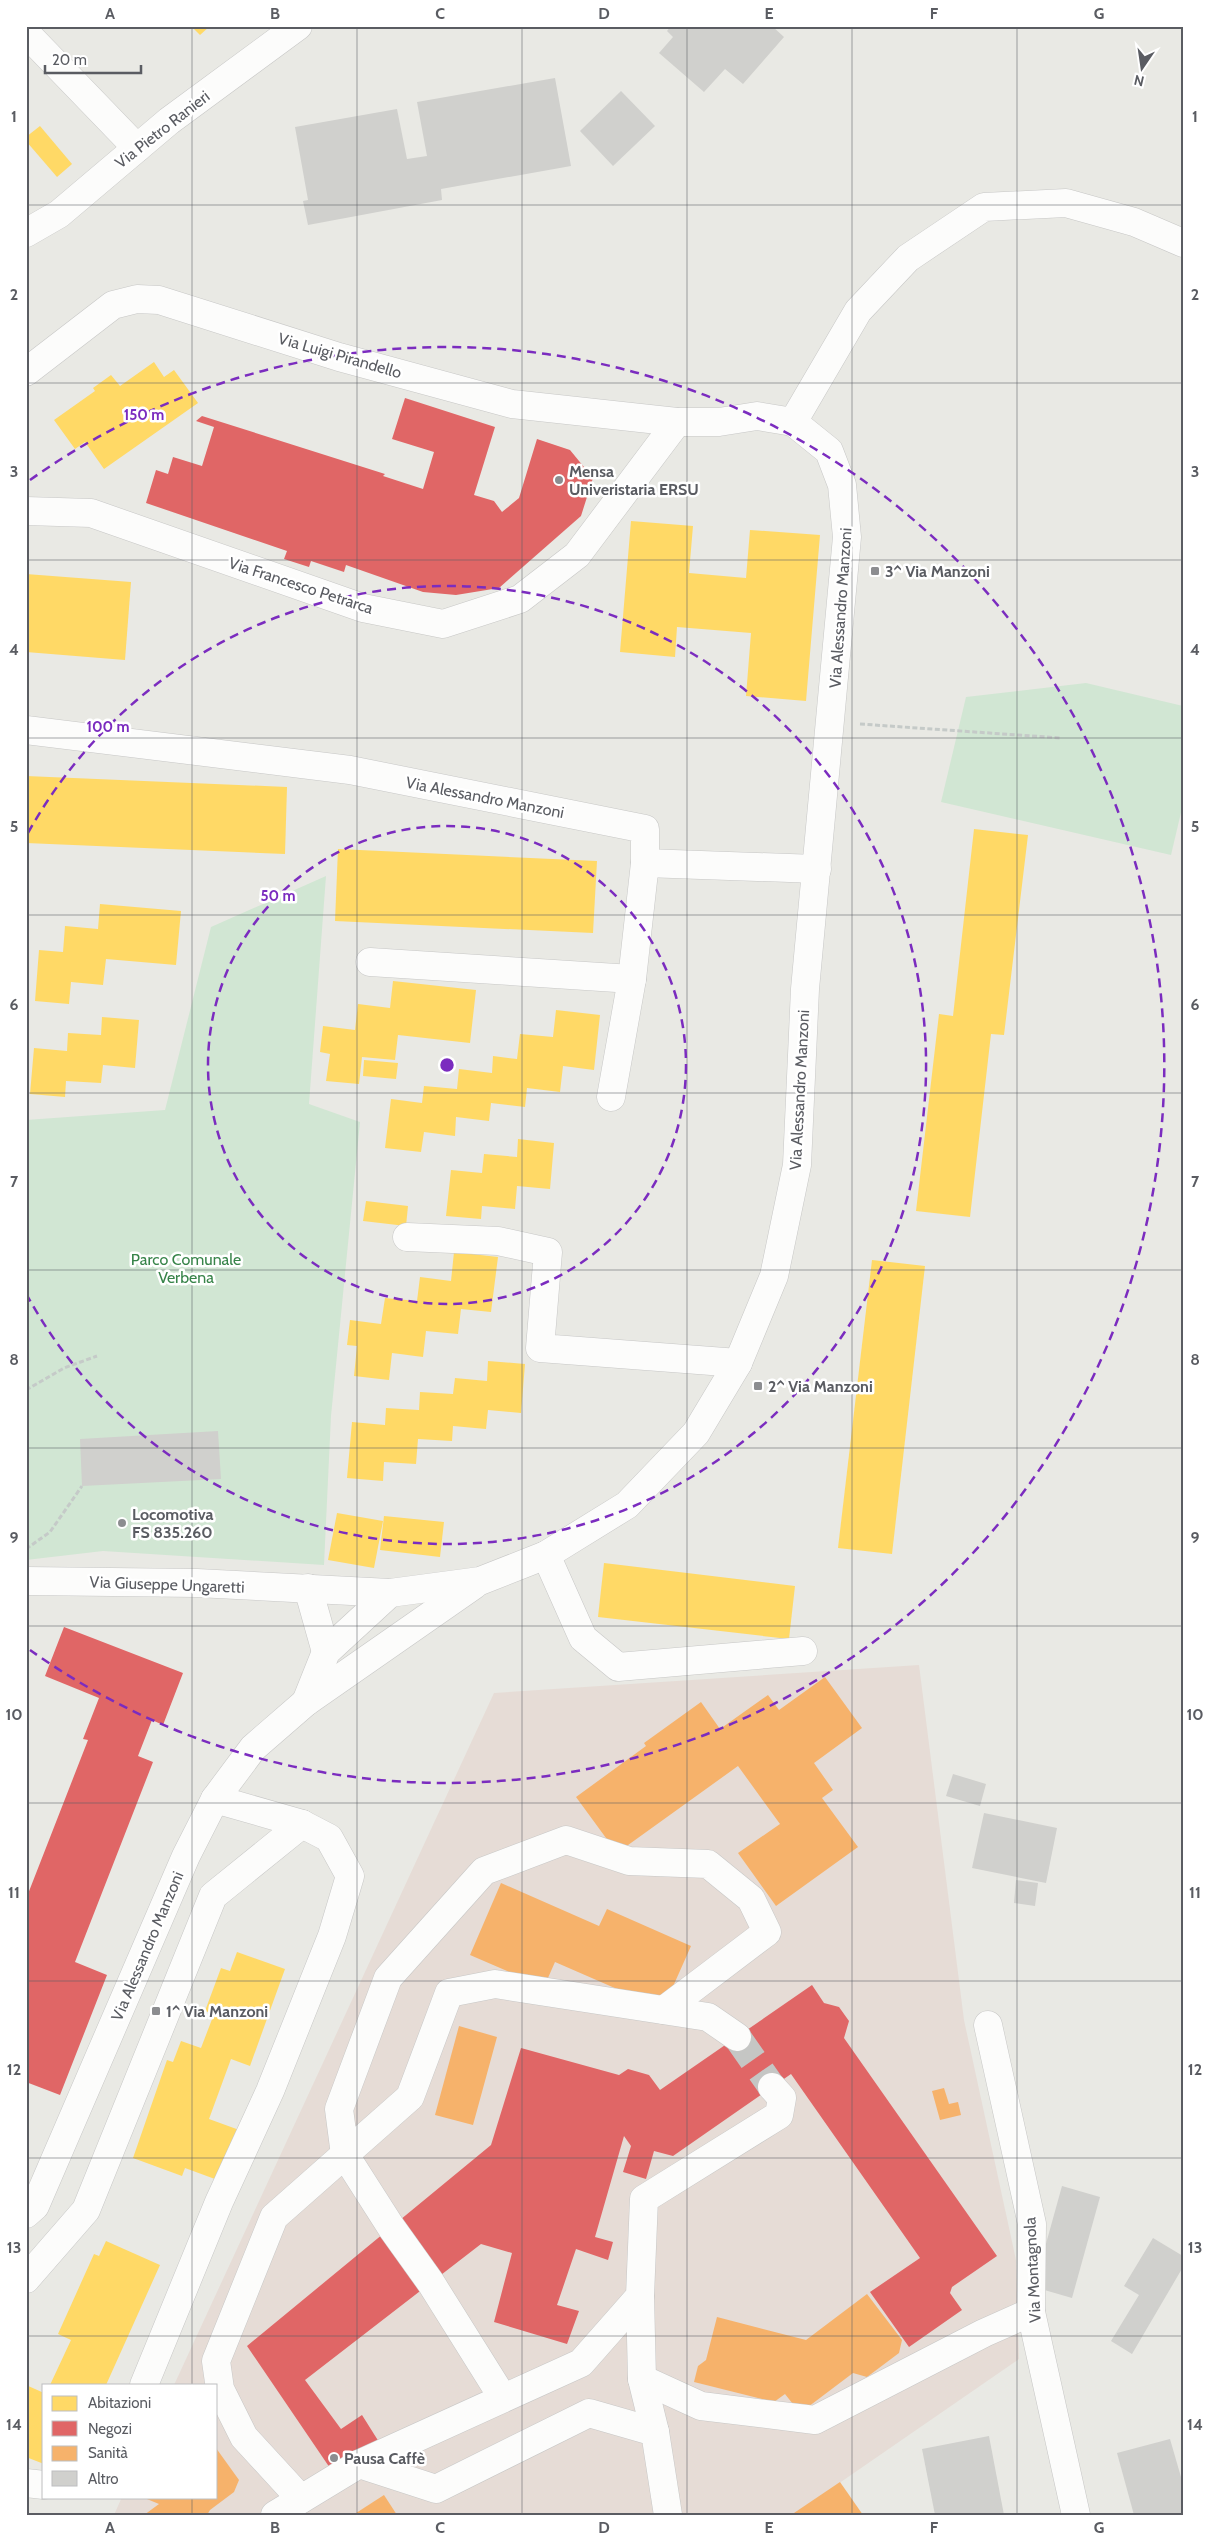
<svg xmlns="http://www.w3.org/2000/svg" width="1209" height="2541" font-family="Cabin,sans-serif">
<rect width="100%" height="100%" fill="#e9e9e4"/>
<polygon fill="#e6dcd6" points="919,1665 964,2020 1016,2260 1019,2359 793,2515 114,2515 122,2497 216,2497 216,2385 174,2385 494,1693"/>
<g fill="#d1e6d3">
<polygon points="1086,683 1183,706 1183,804 1171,855 941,802 966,697"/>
<polygon points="326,876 309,1104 360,1122 331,1416 324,1565 103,1551 26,1560 26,1120 165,1110 211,927"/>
</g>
<g fill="#ffd966">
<polygon points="191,26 210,26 200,35"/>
<polygon points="40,126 72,164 57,177 26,141 26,137"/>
<polygon points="154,362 164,377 174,370 198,403 104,469 85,442 75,449 54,420 95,391 93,388 111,375 120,386"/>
<polygon points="631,521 693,526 689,573 746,578 750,530 820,535 806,701 746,696 751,633 677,627 675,657 620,652"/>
<polygon points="26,574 131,582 125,660 26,652"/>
<polygon points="26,776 287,787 285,854 26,843"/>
<polygon points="974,829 1028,835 1004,1035 991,1034 970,1217 916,1211 939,1014 953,1016"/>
<polygon points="338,849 597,861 593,933 335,921"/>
<polygon points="100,904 181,911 176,965 106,959 103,985 71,982 69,1004 35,1001 39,950 63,952 65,926 98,929"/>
<polygon points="393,981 476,990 470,1043 398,1035 395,1060 362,1057 359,1084 326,1081 330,1054 320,1052 323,1026 355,1030 358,1004 390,1008"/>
<polygon points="556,1010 600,1015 594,1070 563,1066 560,1092 527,1088 525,1107 491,1103 489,1121 456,1117 455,1136 424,1132 421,1152 385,1148 391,1099 422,1103 424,1086 457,1089 459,1069 492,1073 493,1056 517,1059 520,1034 553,1037"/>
<polygon points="102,1017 139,1020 135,1068 103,1065 101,1083 66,1081 65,1097 30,1094 34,1048 67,1051 68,1033 101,1035"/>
<polygon points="364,1060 398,1063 396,1079 363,1076"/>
<polygon points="518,1139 554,1143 550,1189 517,1186 515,1209 482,1206 481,1219 446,1216 451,1170 482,1173 484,1154 517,1157"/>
<polygon points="366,1201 408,1206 406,1226 363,1221"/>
<polygon points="454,1252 498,1257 491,1312 461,1309 458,1334 426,1331 423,1357 392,1353 389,1380 354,1376 357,1346 347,1345 350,1320 381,1324 385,1298 417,1301 420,1277 451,1281"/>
<polygon points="872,1260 925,1266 892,1554 838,1548"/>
<polygon points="488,1361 525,1364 521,1413 488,1410 486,1429 453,1426 452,1441 418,1439 416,1464 384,1462 383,1481 347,1478 352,1422 385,1425 386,1408 419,1410 420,1392 453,1394 455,1378 487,1381"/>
<polygon points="337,1513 383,1521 374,1568 328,1560"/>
<polygon points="384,1516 444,1522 440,1557 380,1550"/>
<polygon points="604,1563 795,1586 789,1639 598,1617"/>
<polygon points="237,1952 285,1969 250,2066 231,2059 209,2119 242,2131 223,2182 185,2168 182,2176 133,2158 167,2060 173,2062 181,2041 201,2048 214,2014 205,2011 221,1968 230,1971"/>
<polygon points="106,2241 160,2265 106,2385 50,2385 71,2340 58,2334 94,2254 99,2256"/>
<polygon points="26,2385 44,2393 44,2464 26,2457 28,2444 26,2443"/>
</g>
<g fill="#e06666">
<polygon points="405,398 495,427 474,495 494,501 502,512 519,498 537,439 570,450 593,478 581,516 499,588 456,595 423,592 346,565 344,572 311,561 309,567 284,559 287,551 146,503 156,470 168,474 173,457 202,466 214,427 196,421 202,416 385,474 383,476 423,489 434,452 392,439"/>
<polygon points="64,1627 183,1673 163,1725 152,1720 138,1756 153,1762 75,1962 107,1975 60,2095 26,2082 26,1899 88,1740 83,1739 99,1698 45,1676"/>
<polygon points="812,1985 824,2003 839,2007 849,2021 844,2038 997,2256 952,2287 950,2293 962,2310 909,2347 870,2292 920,2258 791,2074 673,2156 654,2151 646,2179 623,2172 631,2146 624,2136 595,2237 613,2242 608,2260 576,2249 557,2305 579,2311 567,2344 494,2322 512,2253 481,2244 305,2380 341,2429 362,2415 379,2442 332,2471 247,2346 491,2145 521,2048 619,2075 628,2069 649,2075 660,2090"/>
</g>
<g fill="#f6b26b">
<polygon points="825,1677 862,1728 814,1763 833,1790 822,1798 858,1847 776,1906 738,1853 780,1824 738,1766 617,1853 576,1797 646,1746 644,1743 701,1702 720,1729 768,1695 779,1710"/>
<polygon points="501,1883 599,1926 607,1909 691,1946 663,2009 555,1962 544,1987 470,1955"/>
<polygon points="459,2026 497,2037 473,2125 435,2115"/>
<polygon points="944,2088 949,2104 958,2102 961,2115 940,2120 932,2091"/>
<polygon points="867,2294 902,2340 899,2353 867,2377 853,2373 800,2413 785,2394 774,2402 694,2382 698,2366 706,2360 717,2317 806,2340"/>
<polygon points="216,2448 239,2480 234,2492 210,2510 207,2515 144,2515 159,2504 142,2497 216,2497"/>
<polygon points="840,2482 863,2515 791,2515"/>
<polygon points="384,2495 397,2515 353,2515"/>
</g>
<g fill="#d0d0cd">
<polygon points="671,26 772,26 784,37 743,84 725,69 704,92 659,53 673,37 667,31"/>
<polygon points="555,78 571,166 441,189 442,200 308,225 303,201 308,200 295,127 397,109 407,159 427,156 417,102"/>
<polygon points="621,91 655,126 613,166 580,131"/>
<polygon points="218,1431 221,1479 82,1486 80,1439"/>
<polygon points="953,1774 986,1784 980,1806 946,1796"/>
<polygon points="984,1813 1057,1828 1046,1883 972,1868"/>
<polygon points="1016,1880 1038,1883 1035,1906 1014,1903"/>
<polygon points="1062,2186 1100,2197 1072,2298 1034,2287"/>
<polygon points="1153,2238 1183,2256 1183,2267 1132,2354 1111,2341 1139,2295 1124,2286"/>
<polygon points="989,2436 1004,2515 935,2515 922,2449"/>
<polygon points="1170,2439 1183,2484 1183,2515 1134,2515 1117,2453"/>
</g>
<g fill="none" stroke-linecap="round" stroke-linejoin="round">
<polyline stroke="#c5c6c4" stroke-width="28" stroke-dasharray="28 14" stroke-linecap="butt" points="737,2037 772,2087"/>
<defs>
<g id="minor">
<polyline points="26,33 137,148"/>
<polyline points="26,233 59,214 169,121 298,26"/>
<polyline points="26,372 113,305 137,299 159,300 339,357 512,404 677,422 719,422 757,416 793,422 829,451 842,485 847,537 805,989 797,1165 774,1276 738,1363 696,1433 627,1505 546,1555 480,1581 390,1593 197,1583 26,1581"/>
<polyline points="793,422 858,311 908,258 984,207 1066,203 1134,222 1183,243"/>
<polyline points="26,511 91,513 363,608 443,624 520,599 577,555 677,422"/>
<polyline points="26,730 350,770 645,829 645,863"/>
<polyline points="370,962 632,979"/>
<polyline points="611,1097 632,979 645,863 817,869"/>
<polyline points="407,1237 498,1241 548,1252 540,1348 738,1363"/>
<polyline points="546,1555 583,1638 618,1667 803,1651"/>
<polyline points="308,1588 326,1652"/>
<polyline points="306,1702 326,1652 390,1593"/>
<polyline points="988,2025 1032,2224 1031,2312 1076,2515"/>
<polyline points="26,2214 35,2206 186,1856 215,1799 253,1748 306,1702 474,1585"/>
<polyline points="26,2279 86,2210 213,1896 302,1824"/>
<polyline points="640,2296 642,2379 655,2432"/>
<polyline points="642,2379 701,2406 815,2420 984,2333 1031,2312"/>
<polyline points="144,2385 219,2202 270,2091 332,1936 350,1876 329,1838 302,1824 215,1799"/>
<polyline points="503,2398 431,2283 391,2227 345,2155 339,2109 388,1978 484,1871 566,1840 629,1861 708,1864 751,1899 767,1932 664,2010"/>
<polyline points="359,2464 436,2489 589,2413 655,2432 668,2515"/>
<polyline points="26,2483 44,2485"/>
<polyline points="301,2499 244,2437 220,2389 216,2361 274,2217 410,2097 449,1993 495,1984 708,2017 737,2037"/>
<polyline points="275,2515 359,2464 581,2363 640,2296 644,2199 779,2115 782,2098 772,2087"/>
</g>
</defs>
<use href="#minor" stroke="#c7c7c6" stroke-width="29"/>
<g stroke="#c5cac8" stroke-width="3" stroke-dasharray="5 2.5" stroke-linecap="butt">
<polyline points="860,724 1061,738"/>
<polyline points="26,1390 64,1368 97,1356"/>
<polyline points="26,1549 50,1532 82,1486"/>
</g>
<use href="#minor" stroke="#fcfcfb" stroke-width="28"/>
</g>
<path fill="none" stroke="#5a5c62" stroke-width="1" stroke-opacity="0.55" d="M192,26V2385M357,26V2515M522,26V2515M687,26V2515M852,26V2515M1017,26V2515M26,205H1183M26,383H1183M26,560H1183M26,738H1183M26,915H1183M26,1093H1183M26,1270H1183M26,1448H1183M26,1626H1183M26,1803H1183M26,1981H1183M26,2158H1183M26,2336H1183M192,2497V2515"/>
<g fill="none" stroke="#7b2cbf" stroke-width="2.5" stroke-dasharray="9 6">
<circle cx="447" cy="1065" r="239"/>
<path d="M28 833A479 479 0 1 1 28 1297"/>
<path d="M30 480A718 718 0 1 1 30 1650"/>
</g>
<g fill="#8c8d90" stroke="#fff" stroke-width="2">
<circle cx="559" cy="480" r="5"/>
<rect x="870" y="566" width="10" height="10" rx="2.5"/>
<rect x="753" y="1381" width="10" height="10" rx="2.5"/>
<circle cx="122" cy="1523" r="5"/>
<rect x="151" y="2006" width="10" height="10" rx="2.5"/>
<circle cx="334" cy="2458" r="5"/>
</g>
<g text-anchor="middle" stroke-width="5" stroke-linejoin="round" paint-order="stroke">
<g font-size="16" fill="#5a5c62" stroke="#fff">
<text transform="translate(162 129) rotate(-38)" y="6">Via Pietro Ranieri</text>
<text transform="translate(340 355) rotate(16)" y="6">Via Luigi Pirandello</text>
<text transform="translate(301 585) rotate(18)" y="6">Via Francesco Petrarca</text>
<text transform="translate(840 608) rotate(-86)" y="6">Via Alessandro Manzoni</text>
<text transform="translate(485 797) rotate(11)" y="6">Via Alessandro Manzoni</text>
<text transform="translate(799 1090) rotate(-87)" y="6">Via Alessandro Manzoni</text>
<text transform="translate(167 1584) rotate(2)" y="6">Via Giuseppe Ungaretti</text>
<text transform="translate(147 1946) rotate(-67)" y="6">Via Alessandro Manzoni</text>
<text transform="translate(1032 2270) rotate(-93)" y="6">Via Montagnola</text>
</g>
<g font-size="16" font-weight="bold" fill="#5a5c62" stroke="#fff" text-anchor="start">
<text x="569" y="477">Mensa<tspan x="569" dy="18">Univeristaria ERSU</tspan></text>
<text x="885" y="577">3^ Via Manzoni</text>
<text x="768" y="1392">2^ Via Manzoni</text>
<text x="132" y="1520">Locomotiva<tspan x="132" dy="18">FS 835.260</tspan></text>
<text x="166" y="2017">1^ Via Manzoni</text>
<text x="344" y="2464">Pausa Caffè</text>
</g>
<g font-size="16" fill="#378449" stroke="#fff">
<text x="186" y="1265">Parco Comunale<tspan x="186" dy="18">Verbena</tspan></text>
</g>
</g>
<circle cx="447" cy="1065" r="8" fill="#7b2cbf" stroke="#fff" stroke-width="2.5"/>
<g font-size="15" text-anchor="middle" font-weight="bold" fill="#7b2cbf" stroke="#fff" stroke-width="5" stroke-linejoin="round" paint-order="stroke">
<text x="144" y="420">150 m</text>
<text x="108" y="732">100 m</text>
<text x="278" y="901">50 m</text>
</g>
<rect width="1209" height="2541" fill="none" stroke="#ffffff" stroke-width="55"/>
<rect x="42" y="2384" width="175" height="115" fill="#ffffff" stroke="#bdbec0"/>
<rect x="52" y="2396" width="25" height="15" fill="#ffd966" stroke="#bdbec0"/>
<text x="88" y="2408" font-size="15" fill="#5a5c62">Abitazioni</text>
<rect x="52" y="2421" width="25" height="15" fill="#e06666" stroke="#bdbec0"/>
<text x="88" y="2434" font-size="15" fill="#5a5c62">Negozi</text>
<rect x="52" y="2446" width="25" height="15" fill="#f6b26b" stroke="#bdbec0"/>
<text x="88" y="2458" font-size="15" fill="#5a5c62">Sanità</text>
<rect x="52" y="2471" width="25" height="15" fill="#d0d0cd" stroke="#bdbec0"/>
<text x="88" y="2484" font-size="15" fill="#5a5c62">Altro</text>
<g transform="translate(1142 68) rotate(193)" stroke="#ffffff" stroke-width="4" paint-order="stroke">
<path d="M0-4L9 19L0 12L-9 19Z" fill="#5a5c62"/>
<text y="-8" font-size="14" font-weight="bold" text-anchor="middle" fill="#5a5c62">N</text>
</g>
<path d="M45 65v8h96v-8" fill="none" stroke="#5a5c62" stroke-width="2.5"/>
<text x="52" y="65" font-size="15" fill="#5a5c62" stroke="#ffffff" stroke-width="4" paint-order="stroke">20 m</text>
<rect x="28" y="28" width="1154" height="2486" fill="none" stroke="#5a5c62" stroke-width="2"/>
<g font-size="16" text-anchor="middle" font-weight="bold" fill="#5a5c62">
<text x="110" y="19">A</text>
<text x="275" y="19">B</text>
<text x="440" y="19">C</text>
<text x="604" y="19">D</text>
<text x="769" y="19">E</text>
<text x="934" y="19">F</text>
<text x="1099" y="19">G</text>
<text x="14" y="122">1</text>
<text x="1195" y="122">1</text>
<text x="14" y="300">2</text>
<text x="1195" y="300">2</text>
<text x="14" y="477">3</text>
<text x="1195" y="477">3</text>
<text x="14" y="655">4</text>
<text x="1195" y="655">4</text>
<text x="14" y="832">5</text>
<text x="1195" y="832">5</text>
<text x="14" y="1010">6</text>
<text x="1195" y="1010">6</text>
<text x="14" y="1187">7</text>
<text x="1195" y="1187">7</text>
<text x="14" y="1365">8</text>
<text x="1195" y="1365">8</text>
<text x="14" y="1543">9</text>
<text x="1195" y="1543">9</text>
<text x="14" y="1720">10</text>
<text x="1195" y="1720">10</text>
<text x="14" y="1898">11</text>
<text x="1195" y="1898">11</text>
<text x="14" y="2075">12</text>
<text x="1195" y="2075">12</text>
<text x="14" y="2253">13</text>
<text x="1195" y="2253">13</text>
<text x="14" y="2430">14</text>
<text x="1195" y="2430">14</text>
<text x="110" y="2533">A</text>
<text x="275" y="2533">B</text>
<text x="440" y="2533">C</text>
<text x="604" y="2533">D</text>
<text x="769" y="2533">E</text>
<text x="934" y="2533">F</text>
<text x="1099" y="2533">G</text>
</g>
</svg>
